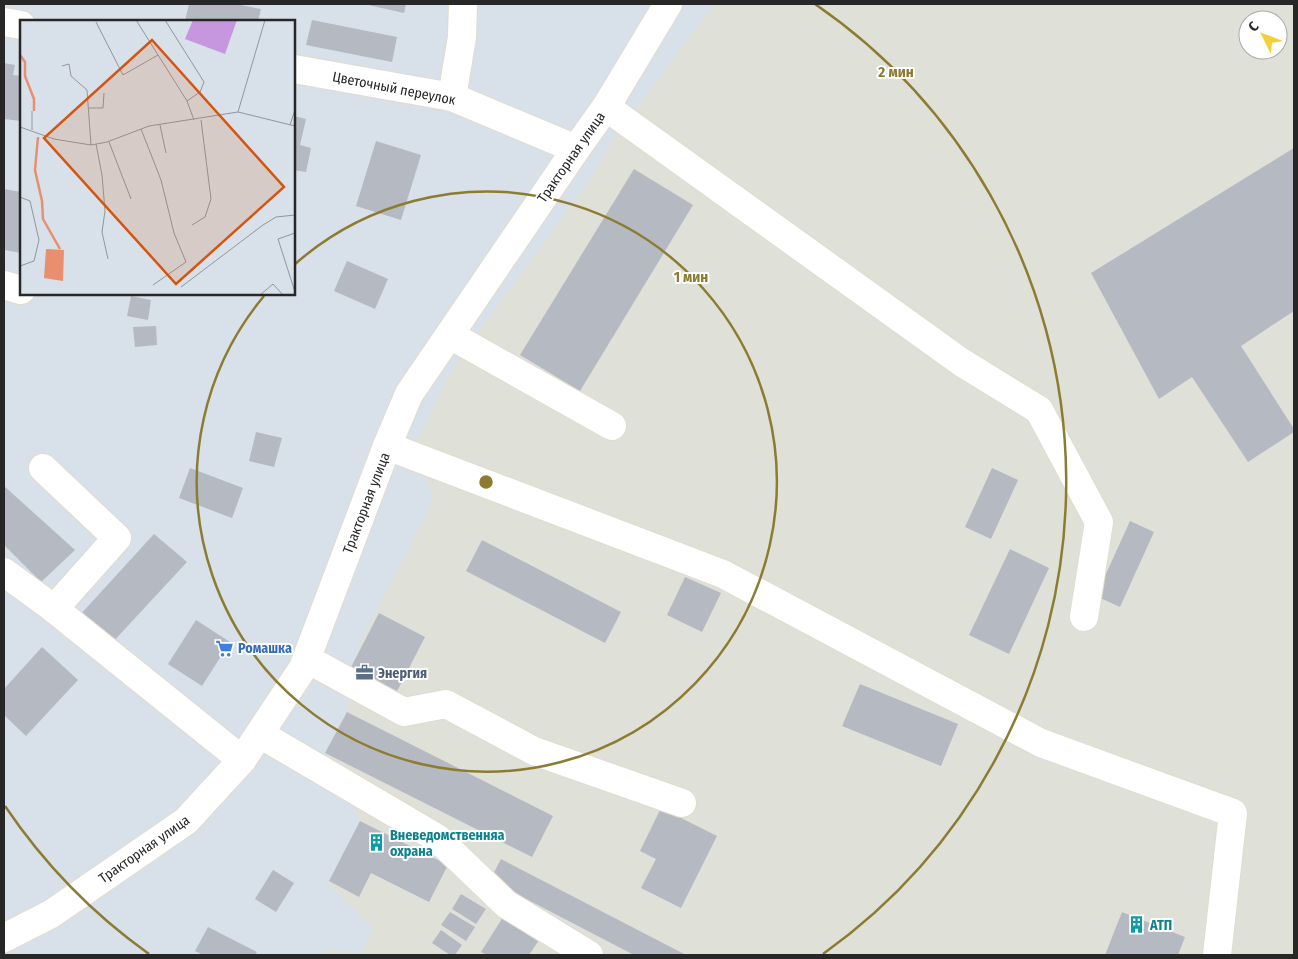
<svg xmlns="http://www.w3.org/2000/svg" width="1298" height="959" font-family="'Fira Sans Condensed',sans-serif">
<rect width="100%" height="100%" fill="#d8e0e9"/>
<path fill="#dfe1d9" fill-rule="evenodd" d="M714,4H1294V955H322L327,949L360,954L373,928L328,883L360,822L325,753L347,712L359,645L433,500L415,444L448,378L478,332L586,185L616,135ZM1248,20H1278V50H1248Z"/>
<g fill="#b5b9c1">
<polygon points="189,4 235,4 261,9 258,21 185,21"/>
<polygon points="364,4 406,4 404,13"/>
<polygon points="312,20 397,37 392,62 306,45"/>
<polygon points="4,63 15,65 13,75 21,76 21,121 4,119"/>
<polygon points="294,116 306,119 300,145 311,148 306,172 294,170"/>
<polygon points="376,141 421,155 401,220 356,206"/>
<polygon points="1294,148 1294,311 1241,346 1294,429 1294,432 1248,462 1192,377 1159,399 1091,273"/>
<polygon points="634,169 693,205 580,391 520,355"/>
<polygon points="4,189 21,192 21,253 4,250"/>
<polygon points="347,261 388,279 375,309 334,291"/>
<polygon points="131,296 151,300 148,320 127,316"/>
<polygon points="156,326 157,345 135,347 133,327"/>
<polygon points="256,432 282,438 274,467 249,461"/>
<polygon points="190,468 243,488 232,518 179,498"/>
<polygon points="992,468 1018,480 991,539 965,527"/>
<polygon points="4,486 75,550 41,582 4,545"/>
<polygon points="1130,521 1154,532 1120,607 1096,596"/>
<polygon points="154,534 187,562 111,644 80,615"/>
<polygon points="482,540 621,612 605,643 466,571"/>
<polygon points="1010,549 1049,568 1009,654 969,635"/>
<polygon points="685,577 721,593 702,632 667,615"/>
<polygon points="379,613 425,637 393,699 347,675"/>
<polygon points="196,620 230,642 202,686 168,664"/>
<polygon points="42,647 78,680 26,736 4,715 4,689"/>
<polygon points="860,684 958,724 941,766 842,726"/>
<polygon points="347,712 553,816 532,857 325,753"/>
<polygon points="661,808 717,836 681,908 641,888 656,859 640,851"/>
<polygon points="360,821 448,865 429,902 371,873 359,897 329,881"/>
<polygon points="501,859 686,955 634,955 490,880"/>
<polygon points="273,870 294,883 276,912 255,899"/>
<polygon points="461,894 486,909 476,924 452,909"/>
<polygon points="450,912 475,927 466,941 441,925"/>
<polygon points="1122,912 1185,937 1178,955 1105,955"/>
<polygon points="503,917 539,940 529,955 487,955 481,952"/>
<polygon points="208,927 257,952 255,955 203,955 195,951"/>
<polygon points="441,930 462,945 455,955 450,955 432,943"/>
</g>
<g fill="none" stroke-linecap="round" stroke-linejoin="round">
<defs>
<g id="minor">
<polyline points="4,22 21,25"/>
<polyline points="294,69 452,97 576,149"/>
<polyline points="452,97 462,37 463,4"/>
<polyline points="606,107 961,362 1039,410 1099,522 1084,617"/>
<polyline points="4,285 21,290"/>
<polyline points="450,335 612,426"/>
<polyline points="387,446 723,574 1041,743 1233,813 1217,955"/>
<polyline points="43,468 117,538 60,602 53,608"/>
<polyline points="4,572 53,608 242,760"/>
<polyline points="307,659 404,712 446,704 534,751 682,803"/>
<polyline points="260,734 437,838 506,904 589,955"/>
<polyline points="4,938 51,914 186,821 242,760 303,668 387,446 409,394 576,149 606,107 668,4"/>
</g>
</defs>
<use href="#minor" stroke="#e0dcce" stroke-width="30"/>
<use href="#minor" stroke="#fff" stroke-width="28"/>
</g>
<g fill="none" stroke="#8c7c32" stroke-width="2.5">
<path d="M294 265A290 290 0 1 1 264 296"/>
<path d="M149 954A580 580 0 0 1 5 806M815 4A580 580 0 0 1 823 954"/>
</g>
<defs>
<symbol id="supermarket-bare" viewBox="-9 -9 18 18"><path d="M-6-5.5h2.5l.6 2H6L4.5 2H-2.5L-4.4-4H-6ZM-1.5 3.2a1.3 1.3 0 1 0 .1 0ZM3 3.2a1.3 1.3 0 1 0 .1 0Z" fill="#3f7fe0" stroke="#fff" stroke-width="2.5" paint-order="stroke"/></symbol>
<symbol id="office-bare" viewBox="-9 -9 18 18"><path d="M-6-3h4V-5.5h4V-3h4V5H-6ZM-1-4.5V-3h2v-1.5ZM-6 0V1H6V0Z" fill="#5c6f8a" stroke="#fff" stroke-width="2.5" paint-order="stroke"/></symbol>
<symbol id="building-bare" viewBox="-9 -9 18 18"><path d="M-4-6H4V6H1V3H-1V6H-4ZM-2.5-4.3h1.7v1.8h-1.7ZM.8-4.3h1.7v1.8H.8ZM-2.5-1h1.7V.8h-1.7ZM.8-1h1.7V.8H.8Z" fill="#0f9aa8" stroke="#fff" stroke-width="2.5" paint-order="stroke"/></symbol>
</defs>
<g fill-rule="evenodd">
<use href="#supermarket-bare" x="212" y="636" width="25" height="25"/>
<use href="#office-bare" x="352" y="660" width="25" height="25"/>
<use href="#building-bare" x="364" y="830" width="25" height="25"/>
<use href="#building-bare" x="1124" y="912" width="25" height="25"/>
</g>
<g text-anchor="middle" stroke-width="4" stroke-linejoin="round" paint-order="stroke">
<g font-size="14" fill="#272727" stroke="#fff">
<text transform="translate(394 88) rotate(11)" y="5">Цветочный переулок</text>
<text transform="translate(571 157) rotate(-55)" y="5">Тракторная улица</text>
<text transform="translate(366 503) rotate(-69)" y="5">Тракторная улица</text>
<text transform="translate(144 849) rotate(-35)" y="5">Тракторная улица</text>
</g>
<g font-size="14" font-weight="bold" fill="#366cbe" stroke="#fff" text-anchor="start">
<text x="238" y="653">Ромашка</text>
</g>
<g font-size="14" font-weight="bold" fill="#4e5e75" stroke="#fff" text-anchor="start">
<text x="378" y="678">Энергия</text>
</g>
<g font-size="14" font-weight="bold" fill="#0d838f" stroke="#fff" text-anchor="start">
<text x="390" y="840">Вневедомственняа<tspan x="390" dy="16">охрана</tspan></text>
<text x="1150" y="930">АТП</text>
</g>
</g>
<g transform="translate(20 20)">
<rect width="275" height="275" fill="#d8e0e9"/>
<path d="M173,0H217L205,34L165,19Z" fill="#c696df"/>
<path d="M26,229L44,230L43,261L24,258Z" fill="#e98e6e"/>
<path fill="none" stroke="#e98e6e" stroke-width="2.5" d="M0,35L5,42V56L14,79V91M18,117L15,150L22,181L23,199L40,229"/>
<path fill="none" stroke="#91969b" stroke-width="1" d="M116,0L167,81L174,100M145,0L184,62L180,72L167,81M76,2L103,55L138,35M42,46L49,44L51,56L67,70L71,125M69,88H83L84,73M12,91V110M218,92L245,0M140,105L146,133M270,105L275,90M0,107L34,119L71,125L87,122L129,106L218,92L275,106M121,109L141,160L154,213L166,242L133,265M89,122L111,179M76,124L82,155L85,191L82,212L88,239M0,177L10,181L19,220L14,241L0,246M172,205L185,197L191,179L181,100M275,213L258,219L275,272M161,267L243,205L256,197L275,195M240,275L253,264L263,275"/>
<path fill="#d5540f" fill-opacity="0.15" stroke="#d5540f" stroke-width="2.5" d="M132,20L264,167L156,264L24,118Z"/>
<rect width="275" height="275" fill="none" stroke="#272727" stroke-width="2.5"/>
</g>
<circle cx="486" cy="482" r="8" fill="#8c7c32" stroke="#fff" stroke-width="2.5"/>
<g font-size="15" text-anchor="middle" font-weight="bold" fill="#8c7c32" stroke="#fff" stroke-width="4" stroke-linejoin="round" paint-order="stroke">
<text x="896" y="77">2 мин</text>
<text x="691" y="282">1 мин</text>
</g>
<rect width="1298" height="959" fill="none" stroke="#272727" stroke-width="10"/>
<g transform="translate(1263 35) rotate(312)"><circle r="24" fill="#ffffff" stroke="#a9a9a9"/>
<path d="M0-4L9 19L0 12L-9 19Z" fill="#f2d03c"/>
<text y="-8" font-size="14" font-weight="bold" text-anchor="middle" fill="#272727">С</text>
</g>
</svg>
